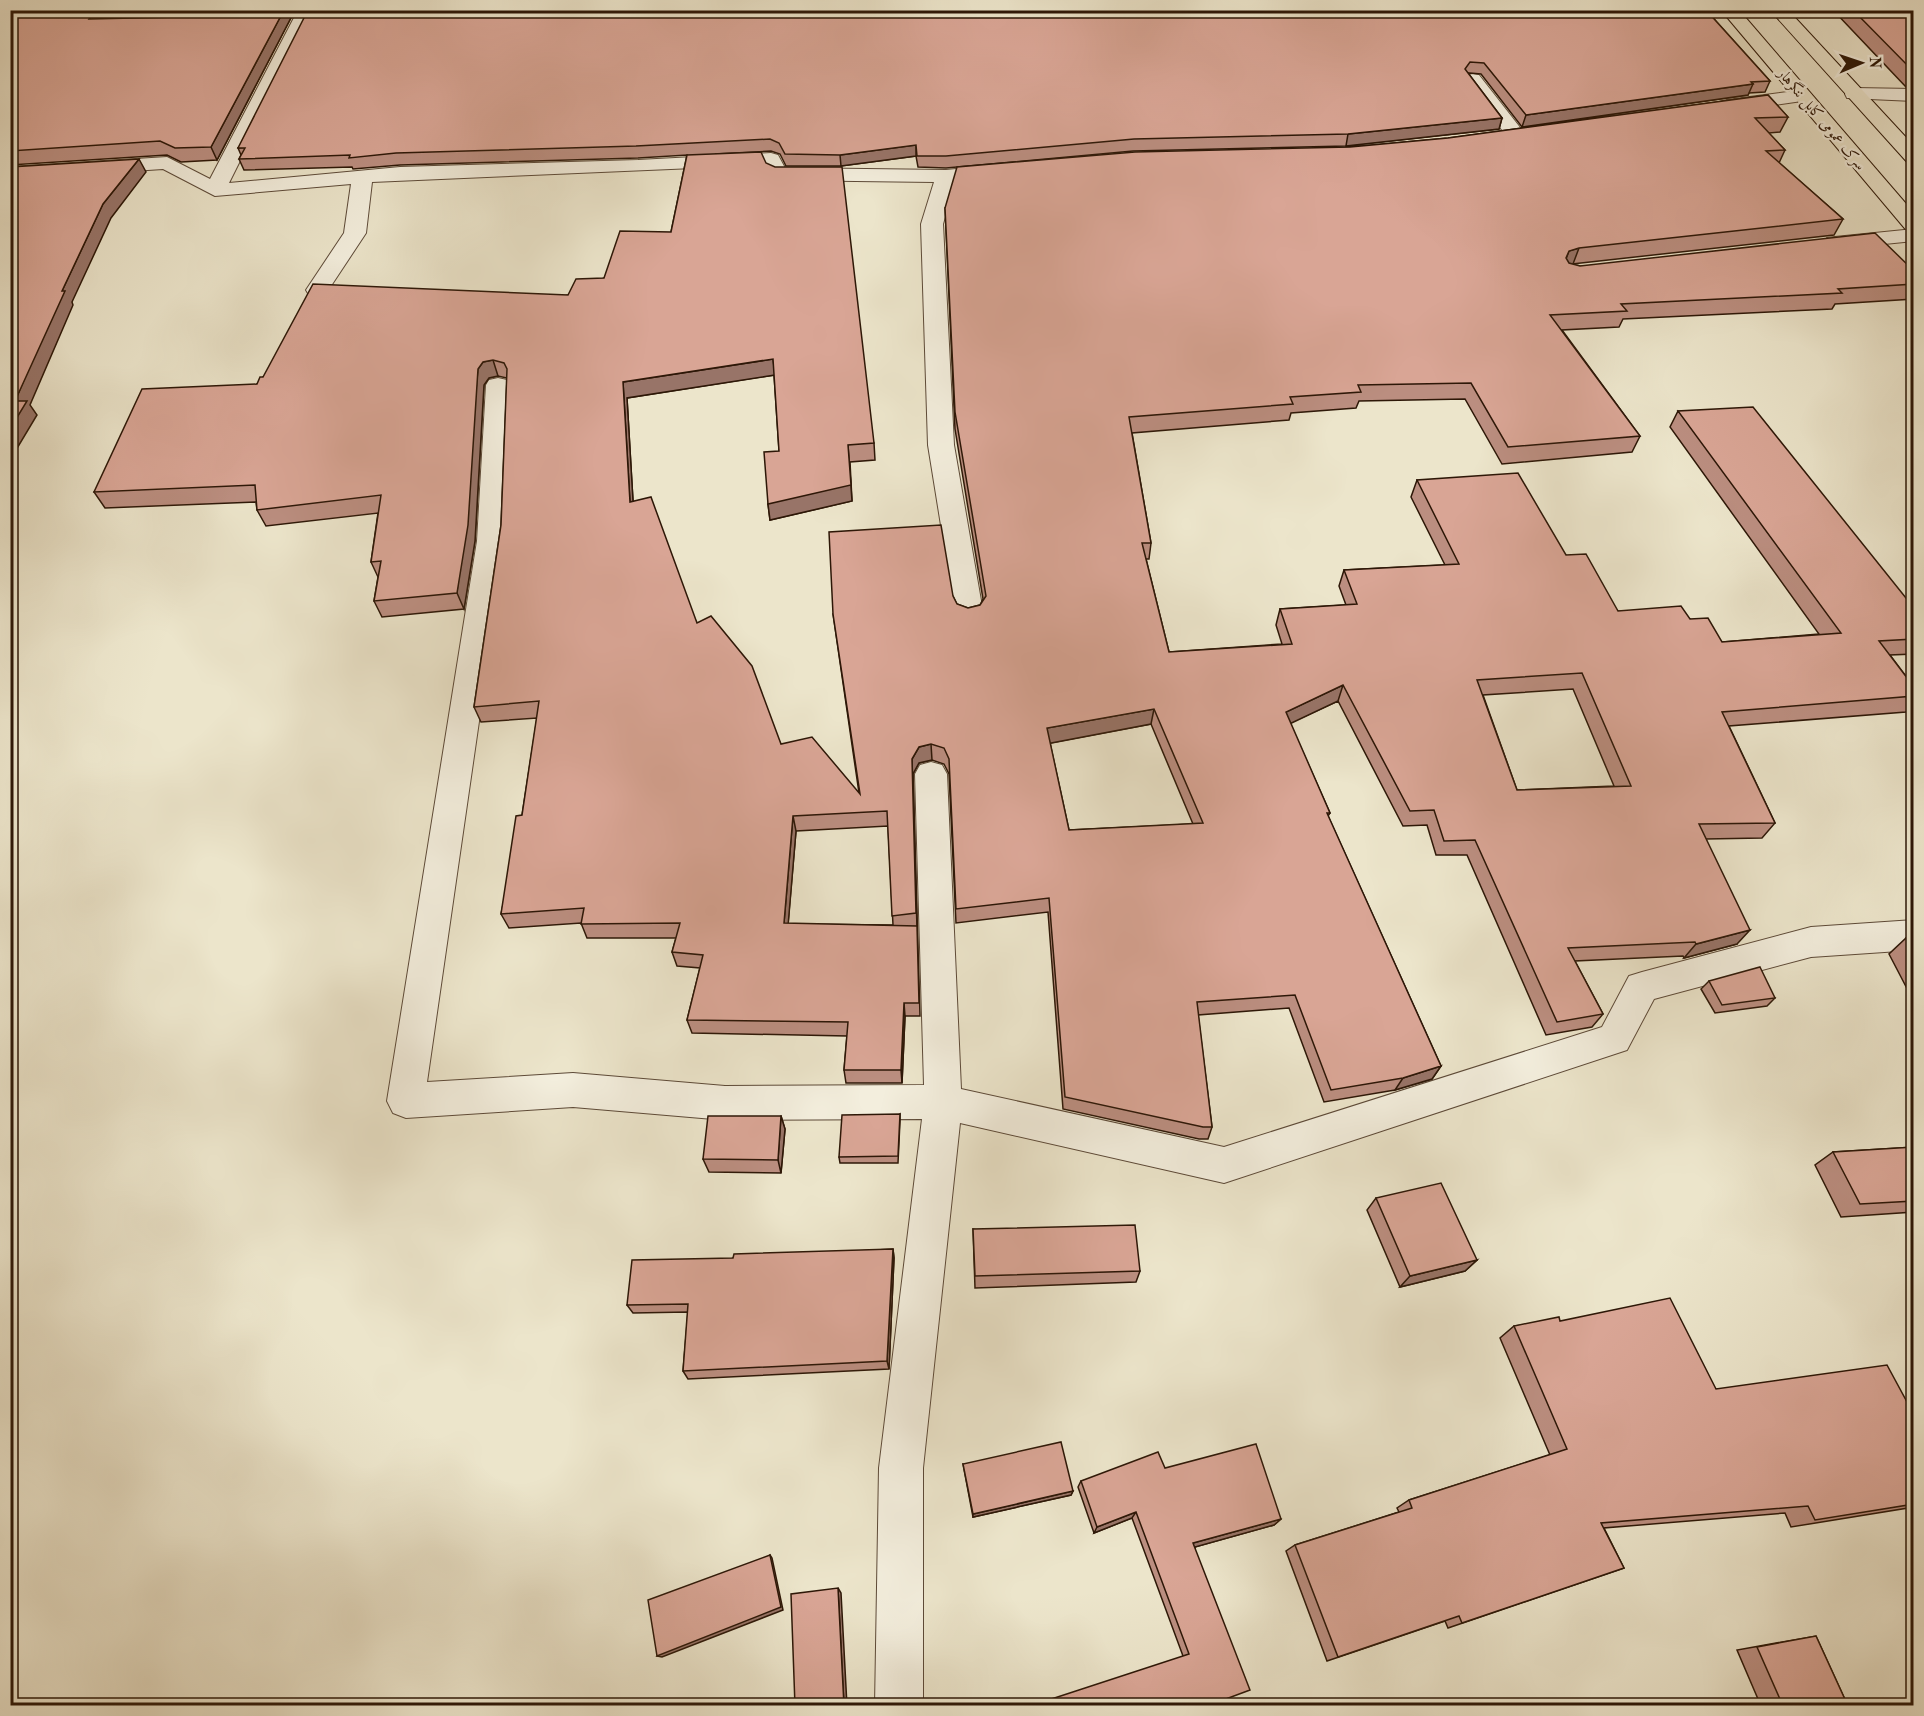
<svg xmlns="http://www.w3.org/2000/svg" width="1924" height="1716" font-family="'Old Standard TT',Amiri,serif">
<rect width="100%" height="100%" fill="#ece5cb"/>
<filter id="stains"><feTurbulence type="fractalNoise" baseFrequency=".00333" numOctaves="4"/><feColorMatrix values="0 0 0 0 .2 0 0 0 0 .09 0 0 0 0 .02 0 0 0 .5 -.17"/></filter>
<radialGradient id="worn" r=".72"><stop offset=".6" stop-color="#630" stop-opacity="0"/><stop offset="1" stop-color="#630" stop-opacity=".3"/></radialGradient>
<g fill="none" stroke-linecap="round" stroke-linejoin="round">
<defs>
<g id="street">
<polygon points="298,10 315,10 229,183 400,167 638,160 771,153 778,155 785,168 946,170 998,165 1005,167 1008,171 1005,175 955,181 943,224 954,445 983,612 979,619 969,622 959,619 955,612 928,445 921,224 934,182 777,180 770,178 764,165 372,182 366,233 325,295 317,297 309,295 306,290 344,233 351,184 215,196 163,169 10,179 10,167 167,157 210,179"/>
<polygon points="1473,74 1479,75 1522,130 1525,134 1522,138 1508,138 1464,79 1467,75"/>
<polygon points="1854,88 1914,89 1914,101 1847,98 1845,94 1847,90"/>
<polygon points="1802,90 1809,92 1811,96 1809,100 1727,112 1720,110 1718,106 1720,102 1727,100"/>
<polygon points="1914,229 1914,241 1835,249 1827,248 1824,243 1827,238 1835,237"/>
<polygon points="498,378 507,380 510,385 505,541 427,1082 573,1073 725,1086 924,1085 915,774 920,765 931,762 942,765 947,774 961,1089 1224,1147 1602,1027 1629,976 1642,972 1811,927 1914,920 1914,950 1811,957 1654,999 1627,1050 1224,1183 960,1123 923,1468 923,1706 875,1706 879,1468 922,1119 725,1120 573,1107 406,1118 393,1113 387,1101 477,541 486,385 489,380"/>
</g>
<g id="highway">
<polygon points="1721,10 1739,10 1914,213 1914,233 1907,231"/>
<polygon points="1770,10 1788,10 1914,146 1914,164 1907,162"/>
</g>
</defs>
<use href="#street" stroke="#5d4a38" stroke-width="2"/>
<use href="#highway" stroke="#2d1707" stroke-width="2"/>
<use href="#street" fill="#f3eedd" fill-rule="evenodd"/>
<use href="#highway" fill="#ece5cb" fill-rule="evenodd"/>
</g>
<g fill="#bb8e80" stroke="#2d1707" stroke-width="1.5" fill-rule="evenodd">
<polygon points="10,10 111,10 105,18 230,16 234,10 295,10 217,160 181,162 167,155 10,165"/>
<path d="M1706,10L1770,81L1765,92L1749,93L1748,95L1522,127L1481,74L1468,73L1502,118L1499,129L1346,146L1133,151L946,168L918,167L916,156L841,166H786L780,154L771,151L716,154L874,443L875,460L850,462L852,501L770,520L768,504L779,451L774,375L627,398L633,501L697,623L781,744L859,793L833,614L953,596L957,604L968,608L980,605L983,599L955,429L945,208L1350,147L1448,138L1768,95L1788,117L1780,132L1768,133L1785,150L1779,163L1843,219L1834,235L1572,264L1580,266L1914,271V299L1835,304L1832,309L1623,319L1619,327L1562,330L1640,436L1632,452L1502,464L1465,399L1359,401L1356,408L1291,413L1289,420L1132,433L1151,543L1149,559H1146L1169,652L1282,644L1276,625L1280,609L1346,605L1339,586L1344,570L1445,565L1411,497L1417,480L1566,555L1618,611L1690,619L1722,642L1819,634L1670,427L1678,411L1914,639V654L1890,655L1914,687V703L1906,712L1729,726L1775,823L1762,838L1706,839L1737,944L1684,958L1683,956L1575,961L1603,1014L1592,1027L1546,1035L1467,855H1436L1427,825L1403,826L1338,701L1290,723L1330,813L1328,816L1441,1066L1432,1079L1395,1090L1324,1102L1289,1008L1198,1015L1212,1127L1208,1139H1199L1063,1109L1048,912L956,923L949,774L944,764L932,760L919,763L913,774L920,1016H905L902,1083H846L844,1070L847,1036L692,1033L687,1020L700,968L677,966L672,952L676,938H587L581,923L509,928L501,914L522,815L537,718L481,722L474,707L501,525L507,378L498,376L489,378L484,385L475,541L464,609L382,617L374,601L378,577L371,562L378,513L266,526L257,510L256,502L105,508L94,492L257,384L263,377L568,295L604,278L671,232L687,155L638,158L400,165L353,169L352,167L244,170L239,159L241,155L238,148ZM1573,689L1614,786L1517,790L1483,695ZM1151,724L1193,824L1069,830L1050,743ZM888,826L893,925L788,924L796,831Z"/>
<polygon points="1833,10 1914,10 1914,87 1906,87"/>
<polygon points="1914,937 1914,1002 1889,954 1906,938"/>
<polygon points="1709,981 1775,998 1767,1006 1715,1013 1701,989"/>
<polygon points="900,1114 900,1121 898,1163 840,1163 839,1157"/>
<polygon points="781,1116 785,1129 781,1173 709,1172 703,1159"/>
<polygon points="1914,1147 1914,1212 1841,1217 1815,1165 1833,1152"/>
<polygon points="1376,1198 1477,1260 1465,1271 1400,1287 1367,1210"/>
<polygon points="973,1229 1140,1271 1136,1282 975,1288"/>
<polygon points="893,1249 894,1258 889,1369 688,1379 683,1371 688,1312 633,1313 627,1305 733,1258"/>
<polygon points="1560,1321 1716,1389 1914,1415 1914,1507 1791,1527 1785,1513 1604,1528 1624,1568 1448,1628 1445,1621 1327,1661 1286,1551 1295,1545 1399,1512 1397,1508 1409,1500 1550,1455 1500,1338 1514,1326"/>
<polygon points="963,1464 1073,1491 1071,1495 973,1517"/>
<polygon points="1165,1468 1281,1519 1274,1525 1195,1547 1207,1706 1183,1656 1132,1518 1094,1533 1078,1487 1081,1481"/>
<polygon points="1816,1636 1848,1706 1761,1706 1737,1650"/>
</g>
<g fill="#987468" stroke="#2d1707" stroke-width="1.5">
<polygon points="95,10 111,10 95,32 89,19"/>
<polygon points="284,10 295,10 217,160 211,147"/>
<polygon points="1753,84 1748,95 1522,127 1526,115"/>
<polygon points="1502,118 1499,129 1346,146 1348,134"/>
<polygon points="916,145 916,156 841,166 840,155"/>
<polygon points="139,159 146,172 111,218 72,302 73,305 30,405 37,415 10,460 10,429 15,401 62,291 103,204"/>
<polygon points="1579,248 1573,264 1563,267 1569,251"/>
<polygon points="773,359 775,375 627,398 634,518 630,502 623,382"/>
<polygon points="493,360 498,376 489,378 484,385 475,541 464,609 457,593 478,369 483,362"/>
<polygon points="848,445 852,501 770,520 768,504"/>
<polygon points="1343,685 1338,701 1281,728 1286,712"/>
<polygon points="1154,709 1151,724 1046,744 1047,728"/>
<polygon points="931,744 932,760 919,763 913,774 917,928 912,759 919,747"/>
<polygon points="793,816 796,831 787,938 784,923"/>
<polygon points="1750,930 1737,944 1684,958 1696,944"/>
<polygon points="904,1003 905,1016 902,1083 901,1070"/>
<polygon points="1441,1066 1432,1079 1395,1090 1403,1078"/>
<polygon points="781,1116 785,1129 781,1173 778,1160"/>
<polygon points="893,1249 894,1258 889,1369 887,1361"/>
<polygon points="1477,1260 1465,1271 1400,1287 1410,1276"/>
<polygon points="1073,1491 1071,1495 973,1517 973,1514"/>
<polygon points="1136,1512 1132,1518 1094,1533 1097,1527"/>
<polygon points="1281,1519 1274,1525 1188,1549 1193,1543"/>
<polygon points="770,1555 772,1558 783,1610 662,1657 657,1656"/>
<polygon points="838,1588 841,1593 847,1706 844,1706"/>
</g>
<g fill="#d9a595" stroke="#2d1707" stroke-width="1.5" fill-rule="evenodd">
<polygon points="10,10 95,10 89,19 230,16 234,10 284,10 211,147 175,148 160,141 10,151"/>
<polygon points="308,10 1706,10 1770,81 1751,82 1753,84 1526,115 1484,63 1470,62 1465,69 1502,118 1348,134 1134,139 946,156 917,156 916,145 840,155 785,154 779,143 770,139 636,146 396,153 349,158 350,155 239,159 245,148 238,148"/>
<polygon points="1853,10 1914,10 1914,72"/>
<path d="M1768,95L1788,117L1755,118L1785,150L1766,151L1843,219L1579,248L1569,251L1566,258L1569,263L1580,266L1875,233L1914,271V284L1838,289L1842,293L1621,304L1627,311L1550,315L1640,436L1508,447L1471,383L1358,385L1361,392L1290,397L1293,404L1129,417L1151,543H1142L1169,652L1292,644L1280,609L1357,604L1344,570L1459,564L1417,480L1518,473L1566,555L1586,554L1618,611L1681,606L1690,619L1708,618L1722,642L1841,633L1678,411L1753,407L1914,608V639L1879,641L1914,687V696L1722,712L1775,823L1699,824L1750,930L1696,944L1695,942L1568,948L1603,1014L1557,1022L1475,840L1444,841L1434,810L1410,811L1343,685L1286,712L1330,813H1327L1441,1066L1403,1078L1331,1090L1295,995L1197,1002L1212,1127H1203L1065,1097L1049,898L956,909L949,759L944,748L931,744L919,747L912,759L916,913L892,916L887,811L793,816L784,923L917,926L919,1003H904L901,1070H844L848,1022L687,1020L703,955L672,952L680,923L581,924L584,908L501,914L516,816L522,815L539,701L474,707L501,525L507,369L504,363L493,360L483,362L478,369L468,525L457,593L374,601L381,561L371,562L381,495L257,510L255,485L94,492L142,389L257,384L260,377H263L313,284L568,295L576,279L604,278L620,231L671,232L687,155L761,152L766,163L775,167H842L874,443L848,445L851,485L768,504L764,452L779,451L773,359L623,382L630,502L651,497L697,623L711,616L752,666L781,744L812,737L860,794L833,614L829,532L941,525L953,596L957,604L968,608L980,605L986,596L955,412L945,208L957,167L1135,152L1350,147L1448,138ZM1582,673L1631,786L1517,790L1477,680ZM1154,709L1203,823L1069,830L1047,728Z"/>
<polygon points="139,159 103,204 62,291 65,291 15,401 27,401 10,429 10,167"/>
<polygon points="1914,937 1914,952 1906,938"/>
<polygon points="1760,967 1775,998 1722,1005 1709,981"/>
<polygon points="900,1114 898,1156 839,1157 842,1115"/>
<polygon points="708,1116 781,1116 778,1160 703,1159"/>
<polygon points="1914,1147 1914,1201 1860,1204 1833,1152"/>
<polygon points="1441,1183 1477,1260 1410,1276 1376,1198"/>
<polygon points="1135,1225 1140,1271 975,1276 973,1229"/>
<polygon points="893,1249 887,1361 683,1371 688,1304 627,1305 632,1260 733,1258 734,1254"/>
<polygon points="1670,1298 1716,1389 1887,1365 1914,1415 1914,1504 1815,1520 1808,1506 1601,1523 1624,1568 1462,1623 1459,1616 1338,1657 1295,1545 1412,1508 1409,1500 1567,1449 1514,1326 1559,1317 1560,1321"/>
<polygon points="1061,1442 1073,1491 973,1514 963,1464"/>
<polygon points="1256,1444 1281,1519 1193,1543 1250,1690 1207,1706 1030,1706 1189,1654 1136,1512 1097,1527 1081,1481 1158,1452 1165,1468"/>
<polygon points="770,1555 781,1607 657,1656 648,1600"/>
<polygon points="838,1588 844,1706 795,1706 791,1594"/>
<polygon points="1816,1636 1848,1706 1783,1706 1757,1647"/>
</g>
<g text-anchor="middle" stroke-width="4.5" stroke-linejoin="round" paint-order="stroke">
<g font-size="15" fill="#2d1707" stroke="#f3eedd">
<text transform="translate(1822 119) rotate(50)" y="5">سرک عمومی کابل ننگرهار</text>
</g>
</g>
<rect width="1924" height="1716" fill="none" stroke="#ece5cb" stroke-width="36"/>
<rect x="12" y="12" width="1900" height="1692" fill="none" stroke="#2d1707" stroke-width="3"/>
<rect x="18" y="18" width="1888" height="1680" fill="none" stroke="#2d1707" stroke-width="1.5"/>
<g transform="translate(1861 63) rotate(88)" stroke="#f3eedd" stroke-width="4.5" paint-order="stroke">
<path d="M0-4.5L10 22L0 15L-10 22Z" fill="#2d1707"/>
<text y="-9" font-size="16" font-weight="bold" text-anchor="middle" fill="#2d1707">N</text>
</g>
<rect width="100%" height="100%" filter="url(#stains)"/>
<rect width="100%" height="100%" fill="url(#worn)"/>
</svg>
